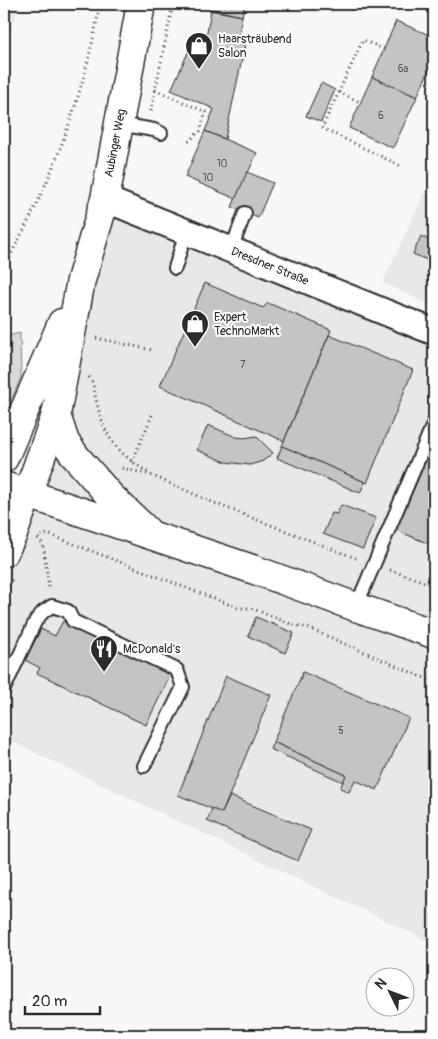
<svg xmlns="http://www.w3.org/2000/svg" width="438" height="1039" font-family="Pangolin,sans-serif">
<rect width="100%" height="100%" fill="#f7f7f7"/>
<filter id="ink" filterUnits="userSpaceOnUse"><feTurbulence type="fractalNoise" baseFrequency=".02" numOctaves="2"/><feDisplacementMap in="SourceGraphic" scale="10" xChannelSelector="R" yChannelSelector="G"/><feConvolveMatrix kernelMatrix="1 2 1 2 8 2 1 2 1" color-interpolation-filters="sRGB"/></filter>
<g filter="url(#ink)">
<g fill="#e8e8e8">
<polygon points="4,4 20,4 4,45"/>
<polygon points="424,193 434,197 434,307 383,283"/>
<polygon points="111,203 434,342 434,944 4,738 4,516 33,438"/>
</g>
<polygon fill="#d9d9d9" stroke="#828282" points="20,333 21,377 4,418 4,337"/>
<g fill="#c4c4c4" stroke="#2b2b2b">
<polygon points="198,4 245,4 242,16 197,6"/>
<polygon points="211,10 242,16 238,40 246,40 225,139 205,131 214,109 171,90 190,48 203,54"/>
<polygon points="396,21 434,37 434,59 417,97 372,77"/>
<polygon points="372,77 417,97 393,148 349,128"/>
<polygon points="321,83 335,90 321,122 306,116"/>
<polygon points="205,131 257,153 236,199 185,177"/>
<polygon points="247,172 273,183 258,218 232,207"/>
<polygon points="421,236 433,242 434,239 434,263 413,254"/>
<polygon points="205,283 263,308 268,303 331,330 284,441 160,386"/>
<polygon points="329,335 413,370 367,483 282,446"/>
<polygon points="208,425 236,437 244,438 256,436 273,453 263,461 250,465 226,462 197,450"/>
<polygon points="434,442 434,546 396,530"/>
<polygon points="282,446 365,482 360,493 277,458"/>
<polygon points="341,505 376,518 363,549 323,534 332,513 337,514"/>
<polygon points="256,617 294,633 285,653 248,636"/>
<polygon points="63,621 171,674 146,725 37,673 40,668 25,660 41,629 55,636"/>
<polygon points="303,672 409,718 377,790 355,780 349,792 340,788 346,775 273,742"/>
<polygon points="226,676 271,695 222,813 178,795"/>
<polygon points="273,742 346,775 343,782 270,749"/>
<polygon points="230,796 311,830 298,861 207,821 212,809 222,813"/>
</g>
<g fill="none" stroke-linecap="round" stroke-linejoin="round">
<defs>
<g id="lane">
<polyline points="119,124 154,130 161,133"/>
<polyline points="231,250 245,213"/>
<polyline points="175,268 186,232"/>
<polyline points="356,607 434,422"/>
<polyline points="4,689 36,620 43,612 52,606 68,611 73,621 177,670 183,687 144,766"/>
</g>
<polyline id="street" points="105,199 434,332"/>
<g id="secondary">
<polyline points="56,415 65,442 76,457 111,497 146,530"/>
<polyline points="4,458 62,323"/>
<polyline points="4,486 255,570 356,607 434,634"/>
<polyline points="4,552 13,534 56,415 81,280 105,199 141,4"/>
</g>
</defs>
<use href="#lane" stroke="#2b2b2b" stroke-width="16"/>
<use href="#street" stroke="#2b2b2b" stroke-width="29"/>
<use href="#secondary" stroke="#2b2b2b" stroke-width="31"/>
<g stroke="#2b2b2b" stroke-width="3" stroke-dasharray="1 4" stroke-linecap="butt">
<polyline points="384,49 363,40 322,128 401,166"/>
<polyline points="155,90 206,112 200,131 187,143"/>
<polyline points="339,92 360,102"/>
<polyline points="151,111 173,4"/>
<path d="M4,266C51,186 84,95 100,4"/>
<polyline points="96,338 152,350"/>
<path d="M89,377C95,385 94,394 97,403C105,440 118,453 149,473"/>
<polyline points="132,462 153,413"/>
<polyline points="122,468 151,475 214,503 358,559"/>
<polyline points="390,570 434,585"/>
<polyline points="49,587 43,544 38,538 42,535 48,534 238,608 251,608 291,624 308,628 434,682"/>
<polyline points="4,594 13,577"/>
</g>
<use href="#lane" stroke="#fff" stroke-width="12"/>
<use href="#street" stroke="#fff" stroke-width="25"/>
<use href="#secondary" stroke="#fff" stroke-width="28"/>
</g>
</g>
<defs>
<symbol id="shop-pin" viewBox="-11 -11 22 30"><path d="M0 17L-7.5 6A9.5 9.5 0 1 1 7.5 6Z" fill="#2b2b2b" stroke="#fff"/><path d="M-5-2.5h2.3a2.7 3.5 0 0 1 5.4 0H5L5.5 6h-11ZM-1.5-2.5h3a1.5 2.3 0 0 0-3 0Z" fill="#fff"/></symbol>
<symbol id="restaurant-pin" viewBox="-11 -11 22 30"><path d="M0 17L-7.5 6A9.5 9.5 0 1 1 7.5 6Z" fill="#2b2b2b" stroke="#fff"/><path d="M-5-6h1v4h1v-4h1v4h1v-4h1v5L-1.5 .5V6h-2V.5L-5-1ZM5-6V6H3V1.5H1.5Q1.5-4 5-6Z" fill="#fff"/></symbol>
</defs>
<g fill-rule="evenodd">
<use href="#shop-pin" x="183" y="30" width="32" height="43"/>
<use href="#shop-pin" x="179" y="308" width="32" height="43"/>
<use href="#restaurant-pin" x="88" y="633" width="32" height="43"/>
</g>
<g text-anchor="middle" stroke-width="4" stroke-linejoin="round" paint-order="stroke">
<g font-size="10" fill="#515151">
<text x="403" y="72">6a</text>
<text x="381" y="119">6</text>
<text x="222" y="167">10</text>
<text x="208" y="181">10</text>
<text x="243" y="368">7</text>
<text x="341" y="734">5</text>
</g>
<g font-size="12" fill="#2b2b2b" stroke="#fff" text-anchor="start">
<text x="218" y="43">Haarsträubend<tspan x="218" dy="14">Salon</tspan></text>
<text x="214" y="321">Expert<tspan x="214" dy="14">TechnoMarkt</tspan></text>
<text x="123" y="653">McDonald's</text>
</g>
<g font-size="12" fill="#2b2b2b" stroke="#fff">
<text transform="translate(115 143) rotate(-79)" y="4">Aubinger Weg</text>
<text transform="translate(270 266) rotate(22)" y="4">Dresdner Straße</text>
</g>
</g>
<rect width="438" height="1039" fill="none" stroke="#fff" stroke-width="20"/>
<rect x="10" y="10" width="418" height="1019" fill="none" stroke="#2b2b2b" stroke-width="2" filter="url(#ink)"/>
<g transform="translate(390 992) rotate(312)"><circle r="24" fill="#ffffff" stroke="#aaaaaa"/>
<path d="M0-4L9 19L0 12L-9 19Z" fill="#2b2b2b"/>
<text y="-8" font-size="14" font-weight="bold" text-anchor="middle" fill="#2b2b2b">N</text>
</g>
<path d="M25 1006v8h75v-8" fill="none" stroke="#2b2b2b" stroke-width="2.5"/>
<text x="32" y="1006" font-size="15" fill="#2b2b2b" stroke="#ffffff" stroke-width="4" paint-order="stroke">20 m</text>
</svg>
